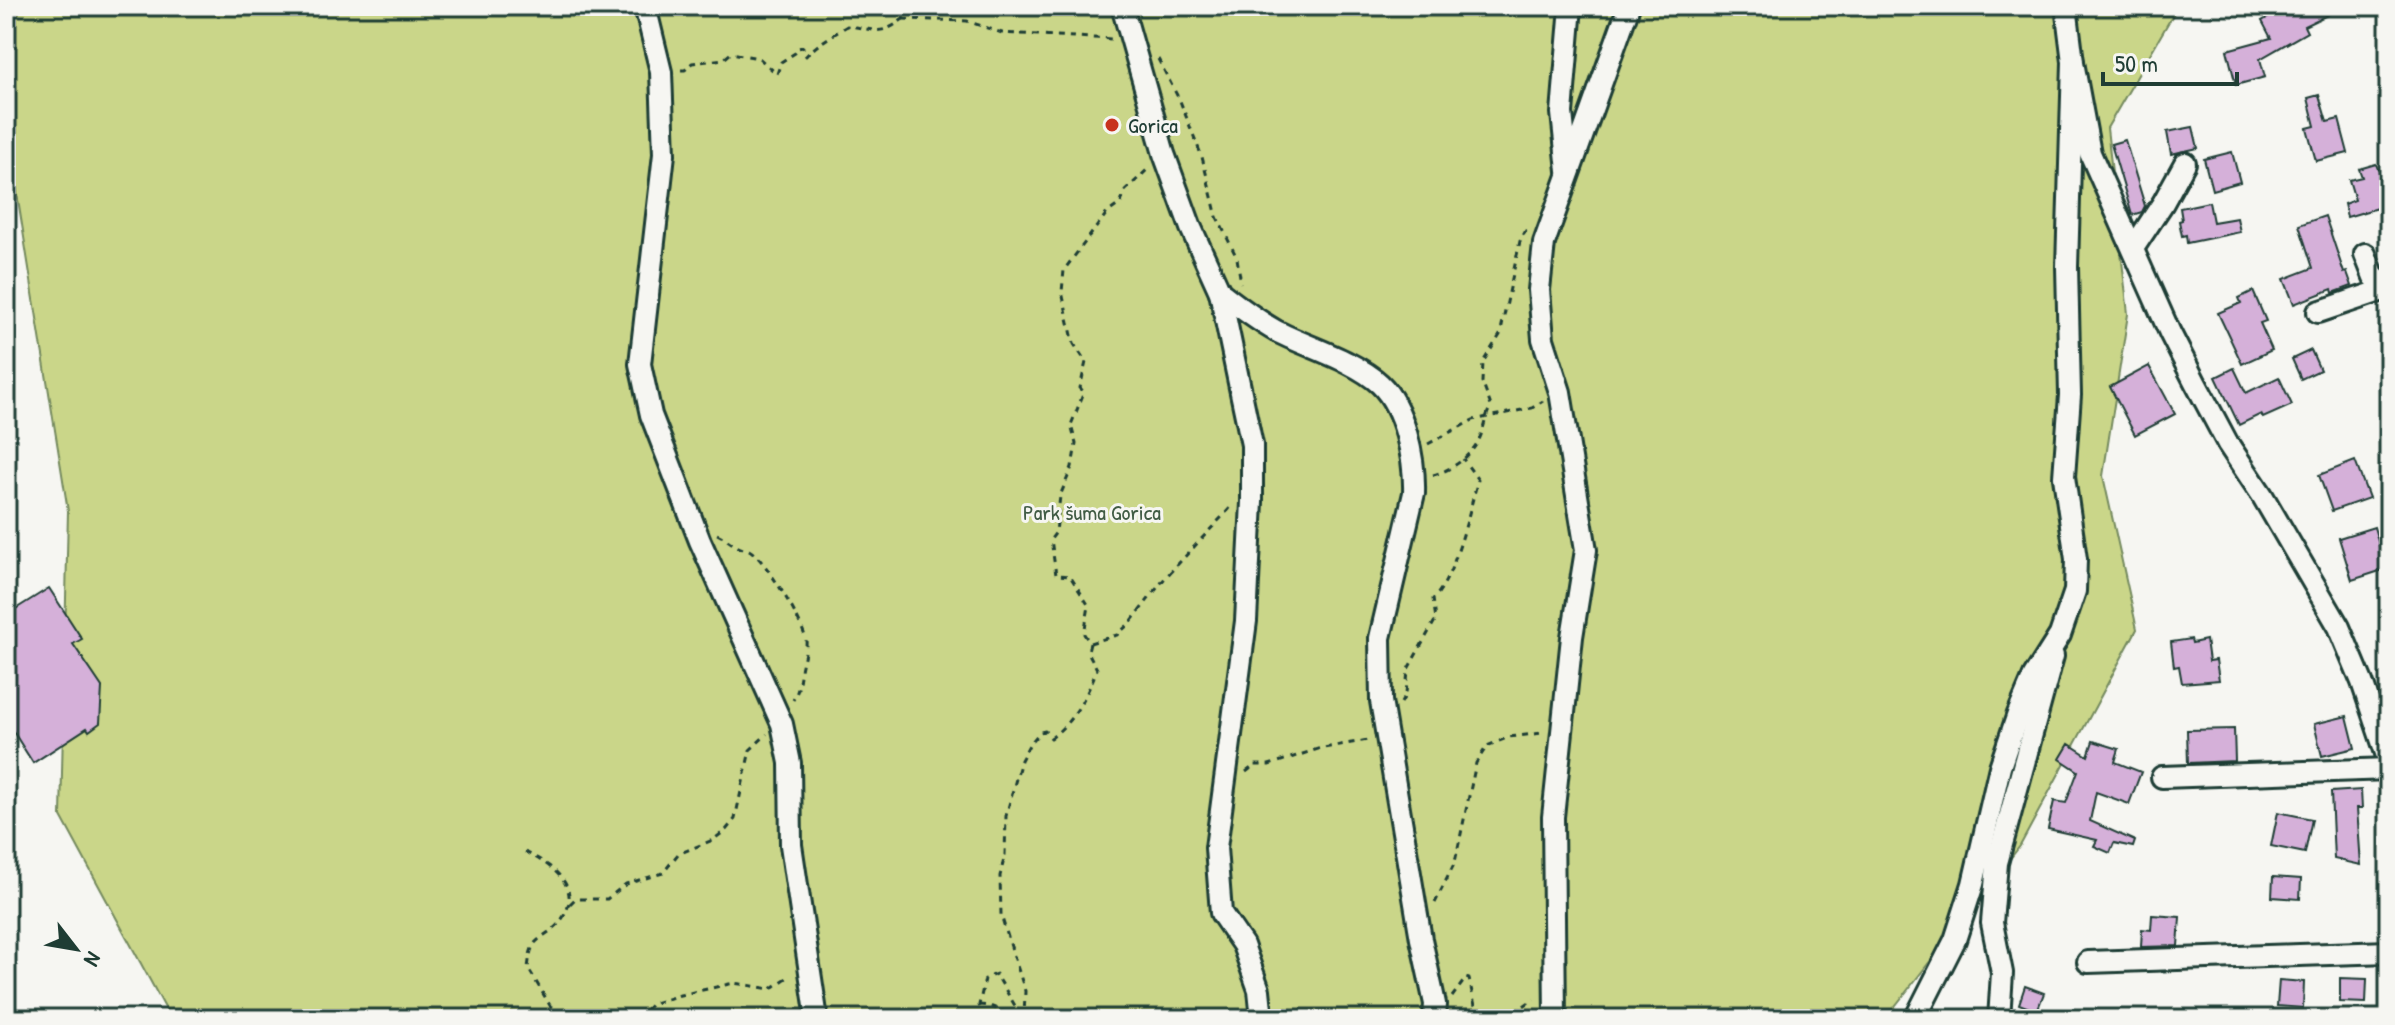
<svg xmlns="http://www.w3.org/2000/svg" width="2395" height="1025" font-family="'Patrick Hand',sans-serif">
<rect width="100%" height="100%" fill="#f6f6f2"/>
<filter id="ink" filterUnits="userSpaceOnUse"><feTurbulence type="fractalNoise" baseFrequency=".0125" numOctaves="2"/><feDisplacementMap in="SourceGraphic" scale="16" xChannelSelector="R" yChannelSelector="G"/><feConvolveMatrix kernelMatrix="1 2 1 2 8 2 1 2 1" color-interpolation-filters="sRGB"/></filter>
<g filter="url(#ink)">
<polygon fill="#cad689" stroke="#748a5e" stroke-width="2" points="6,6 2178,6 2107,128 2128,314 2103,476 2137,629 2020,846 1885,1019 171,1019 61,816 68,511 6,125"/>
<g fill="#d5b0d9" stroke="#1f3d34" stroke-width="2">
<polygon points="2289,6 2346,6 2304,26 2307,32 2260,59 2265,77 2236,85 2227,50 2271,38 2262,21"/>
<polygon points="2319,95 2327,122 2339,119 2348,153 2316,161 2307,128 2315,126 2308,98"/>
<polygon points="2193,127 2198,148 2171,154 2167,132"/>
<polygon points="2125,140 2145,206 2142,212 2132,215 2111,144"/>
<polygon points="2232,152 2240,182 2212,190 2204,159"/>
<polygon points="2376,164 2386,188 2383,189 2387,205 2347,217 2344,204 2355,200 2349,180 2362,177 2359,169"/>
<polygon points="2209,202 2213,222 2237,218 2240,232 2187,243 2186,235 2182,236 2179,221 2182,220 2180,208"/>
<polygon points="2325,216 2344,273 2347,272 2352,286 2333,293 2332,289 2294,304 2284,279 2313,268 2299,225"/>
<polygon points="2253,291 2266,321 2260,323 2272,350 2242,364 2218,313 2241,303 2239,298"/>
<polygon points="2311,350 2320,370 2301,379 2292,359"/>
<polygon points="2149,366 2175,414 2135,435 2110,387"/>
<polygon points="2234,368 2246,393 2279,377 2292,405 2263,418 2261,414 2239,425 2216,377"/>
<polygon points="2355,461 2369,498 2332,511 2319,475"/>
<polygon points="2374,527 2386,569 2352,580 2339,538"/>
<polygon points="49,588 82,639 73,644 102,687 100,723 89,731 87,728 33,763 6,720 6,615"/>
<polygon points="2191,639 2192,643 2206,640 2209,661 2216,660 2219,680 2182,683 2179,666 2174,667 2171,642"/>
<polygon points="2347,716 2355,748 2322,756 2314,724"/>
<polygon points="2234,729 2235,761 2188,763 2187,730"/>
<polygon points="2093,741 2119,749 2115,762 2141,772 2129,804 2096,792 2090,821 2135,841 2133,847 2114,843 2110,853 2094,846 2097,840 2048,829 2054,801 2066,803 2078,771 2060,759 2069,744 2088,756"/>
<polygon points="2361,790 2362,808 2357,808 2361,865 2334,859 2331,792"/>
<polygon points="2278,812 2312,819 2305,853 2271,846"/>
<polygon points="2273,877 2301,879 2300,899 2272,897"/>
<polygon points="2152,915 2180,917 2178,946 2141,947 2142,929 2151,930"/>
<polygon points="2340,978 2367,979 2366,1003 2340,1002"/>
<polygon points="2279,980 2304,982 2303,1008 2277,1006"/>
<polygon points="2025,986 2044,993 2037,1011 2019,1004"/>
</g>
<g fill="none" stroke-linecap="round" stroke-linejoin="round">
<defs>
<g id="minor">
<polyline points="645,6 661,72 664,154 640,364 651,415 700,541 782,724 790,763 791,845 817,1019"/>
<polyline points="1122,6 1164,154 1191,228 1220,292 1252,445 1252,502 1246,621 1216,848 1221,913 1243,945 1259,990 1262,1019"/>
<polyline points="2066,6 2073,62 2090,153 2170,333 2195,382 2228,444 2262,495 2339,627 2362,682 2389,762"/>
<polyline points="1568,171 1562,113 1571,6"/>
<polyline points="2134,247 2163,203 2185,163"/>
<polyline points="2365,254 2374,277 2389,287"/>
<path d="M1220,292C1238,306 1257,320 1276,331C1307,347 1354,360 1380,384C1405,408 1415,460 1414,493L1380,638L1381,701L1421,939L1435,1004L1434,1019"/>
<polyline points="2318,312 2389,288"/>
<polyline points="2162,777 2389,769"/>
<polyline points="2088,962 2389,952"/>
<polyline points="1555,1019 1553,817 1572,637 1586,550 1560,392 1543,339 1539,290 1544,243 1629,6"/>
<polyline points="1915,1019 1955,940 1973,884 2000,767 2018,714 2034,676 2060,635 2075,591 2076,559 2064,477 2070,395 2067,267 2073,62"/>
<polyline points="1999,1019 2002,973 1992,923 1997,863 2053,656"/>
</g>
</defs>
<use href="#minor" stroke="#1f3d34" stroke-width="26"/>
<g stroke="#1f3d34" stroke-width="3" stroke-dasharray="6 6" stroke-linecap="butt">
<polyline points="903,19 967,21 1002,33 1112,39"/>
<polyline points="1158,59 1180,101 1202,157 1217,217 1237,258 1241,283"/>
<path d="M681,70H685L692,63L724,59L731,53L759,58L777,74L781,62L795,53L798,48L803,47L806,56C818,43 832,36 847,26C873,28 879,38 903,19L907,6"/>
<polyline points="1428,444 1473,420 1532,408 1543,401"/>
<path d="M1433,475C1453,470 1476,453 1482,432C1485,423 1486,415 1491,406L1482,382L1483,362L1500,335L1520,241L1529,225"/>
<path d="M717,534C726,538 734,546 743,549C745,550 747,549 749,550C765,558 803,623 806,640C807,651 802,661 801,671C798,683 800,689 793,700"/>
<polyline points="1090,643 1117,635 1130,623 1165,578 1233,505"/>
<path d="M1401,703L1406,694L1408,669L1436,619L1433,599C1455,578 1469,511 1478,480L1463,459"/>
<polyline points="1246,772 1255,765 1269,765 1318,749 1368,740"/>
<path d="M525,852C554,866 586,889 559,923C553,931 541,936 535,943C530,949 529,961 528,968L558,1019"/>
<polyline points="1435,903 1455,862 1476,763 1487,746 1509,737 1542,733"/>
<polyline points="570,904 575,899 607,899 626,884 663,873 678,854 713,840 726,830 735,819 750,750 767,734"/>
<polyline points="1452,997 1466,978 1469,979 1478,1019"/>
<polyline points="979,1005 990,1006 1021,1019"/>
<polyline points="638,1019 651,1004 680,995 734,983 771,989 791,975"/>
<polyline points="983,1019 979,1005 985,979 996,974 1023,1019"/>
<path d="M1024,1019L1025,991L1001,915L1000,876L1005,855L1006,816L1021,760L1029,745L1040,732L1045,731L1051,738C1074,720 1087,696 1097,669L1088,652L1090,643L1084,634L1089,606L1070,576L1056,575L1051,539L1056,532L1060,496L1072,467L1076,444L1071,425L1084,392L1080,388L1086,362L1074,344L1062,292L1064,270L1107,213L1121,203L1125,191L1150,167"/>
<polyline points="1504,1019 1534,999"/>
</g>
<use href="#minor" stroke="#f6f6f2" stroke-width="20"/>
</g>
</g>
<circle fill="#c8321e" stroke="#f6f6f2" stroke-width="3" cx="1112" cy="125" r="8"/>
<g text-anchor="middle" stroke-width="6" stroke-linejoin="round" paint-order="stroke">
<g font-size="22" fill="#1f3d34" stroke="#f6f6f2" text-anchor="start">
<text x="1128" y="133">Gorica</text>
</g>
<g font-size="22" fill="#415c45" stroke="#f6f6f2">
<text x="1092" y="520">Park šuma Gorica</text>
</g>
</g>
<rect width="2395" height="1025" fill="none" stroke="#f6f6f2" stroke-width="32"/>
<rect x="16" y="16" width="2363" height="993" fill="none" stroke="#1f3d34" stroke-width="3" filter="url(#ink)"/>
<g transform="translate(76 949) rotate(121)" stroke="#f6f6f2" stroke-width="6" paint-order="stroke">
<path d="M0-6L14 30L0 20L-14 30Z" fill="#1f3d34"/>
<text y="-12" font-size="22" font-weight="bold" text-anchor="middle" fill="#1f3d34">N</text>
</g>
<path d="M2103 72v12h134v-12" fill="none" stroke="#1f3d34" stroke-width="4"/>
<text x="2115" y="72" font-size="24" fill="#1f3d34" stroke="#f6f6f2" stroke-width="6" paint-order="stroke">50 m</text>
</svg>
